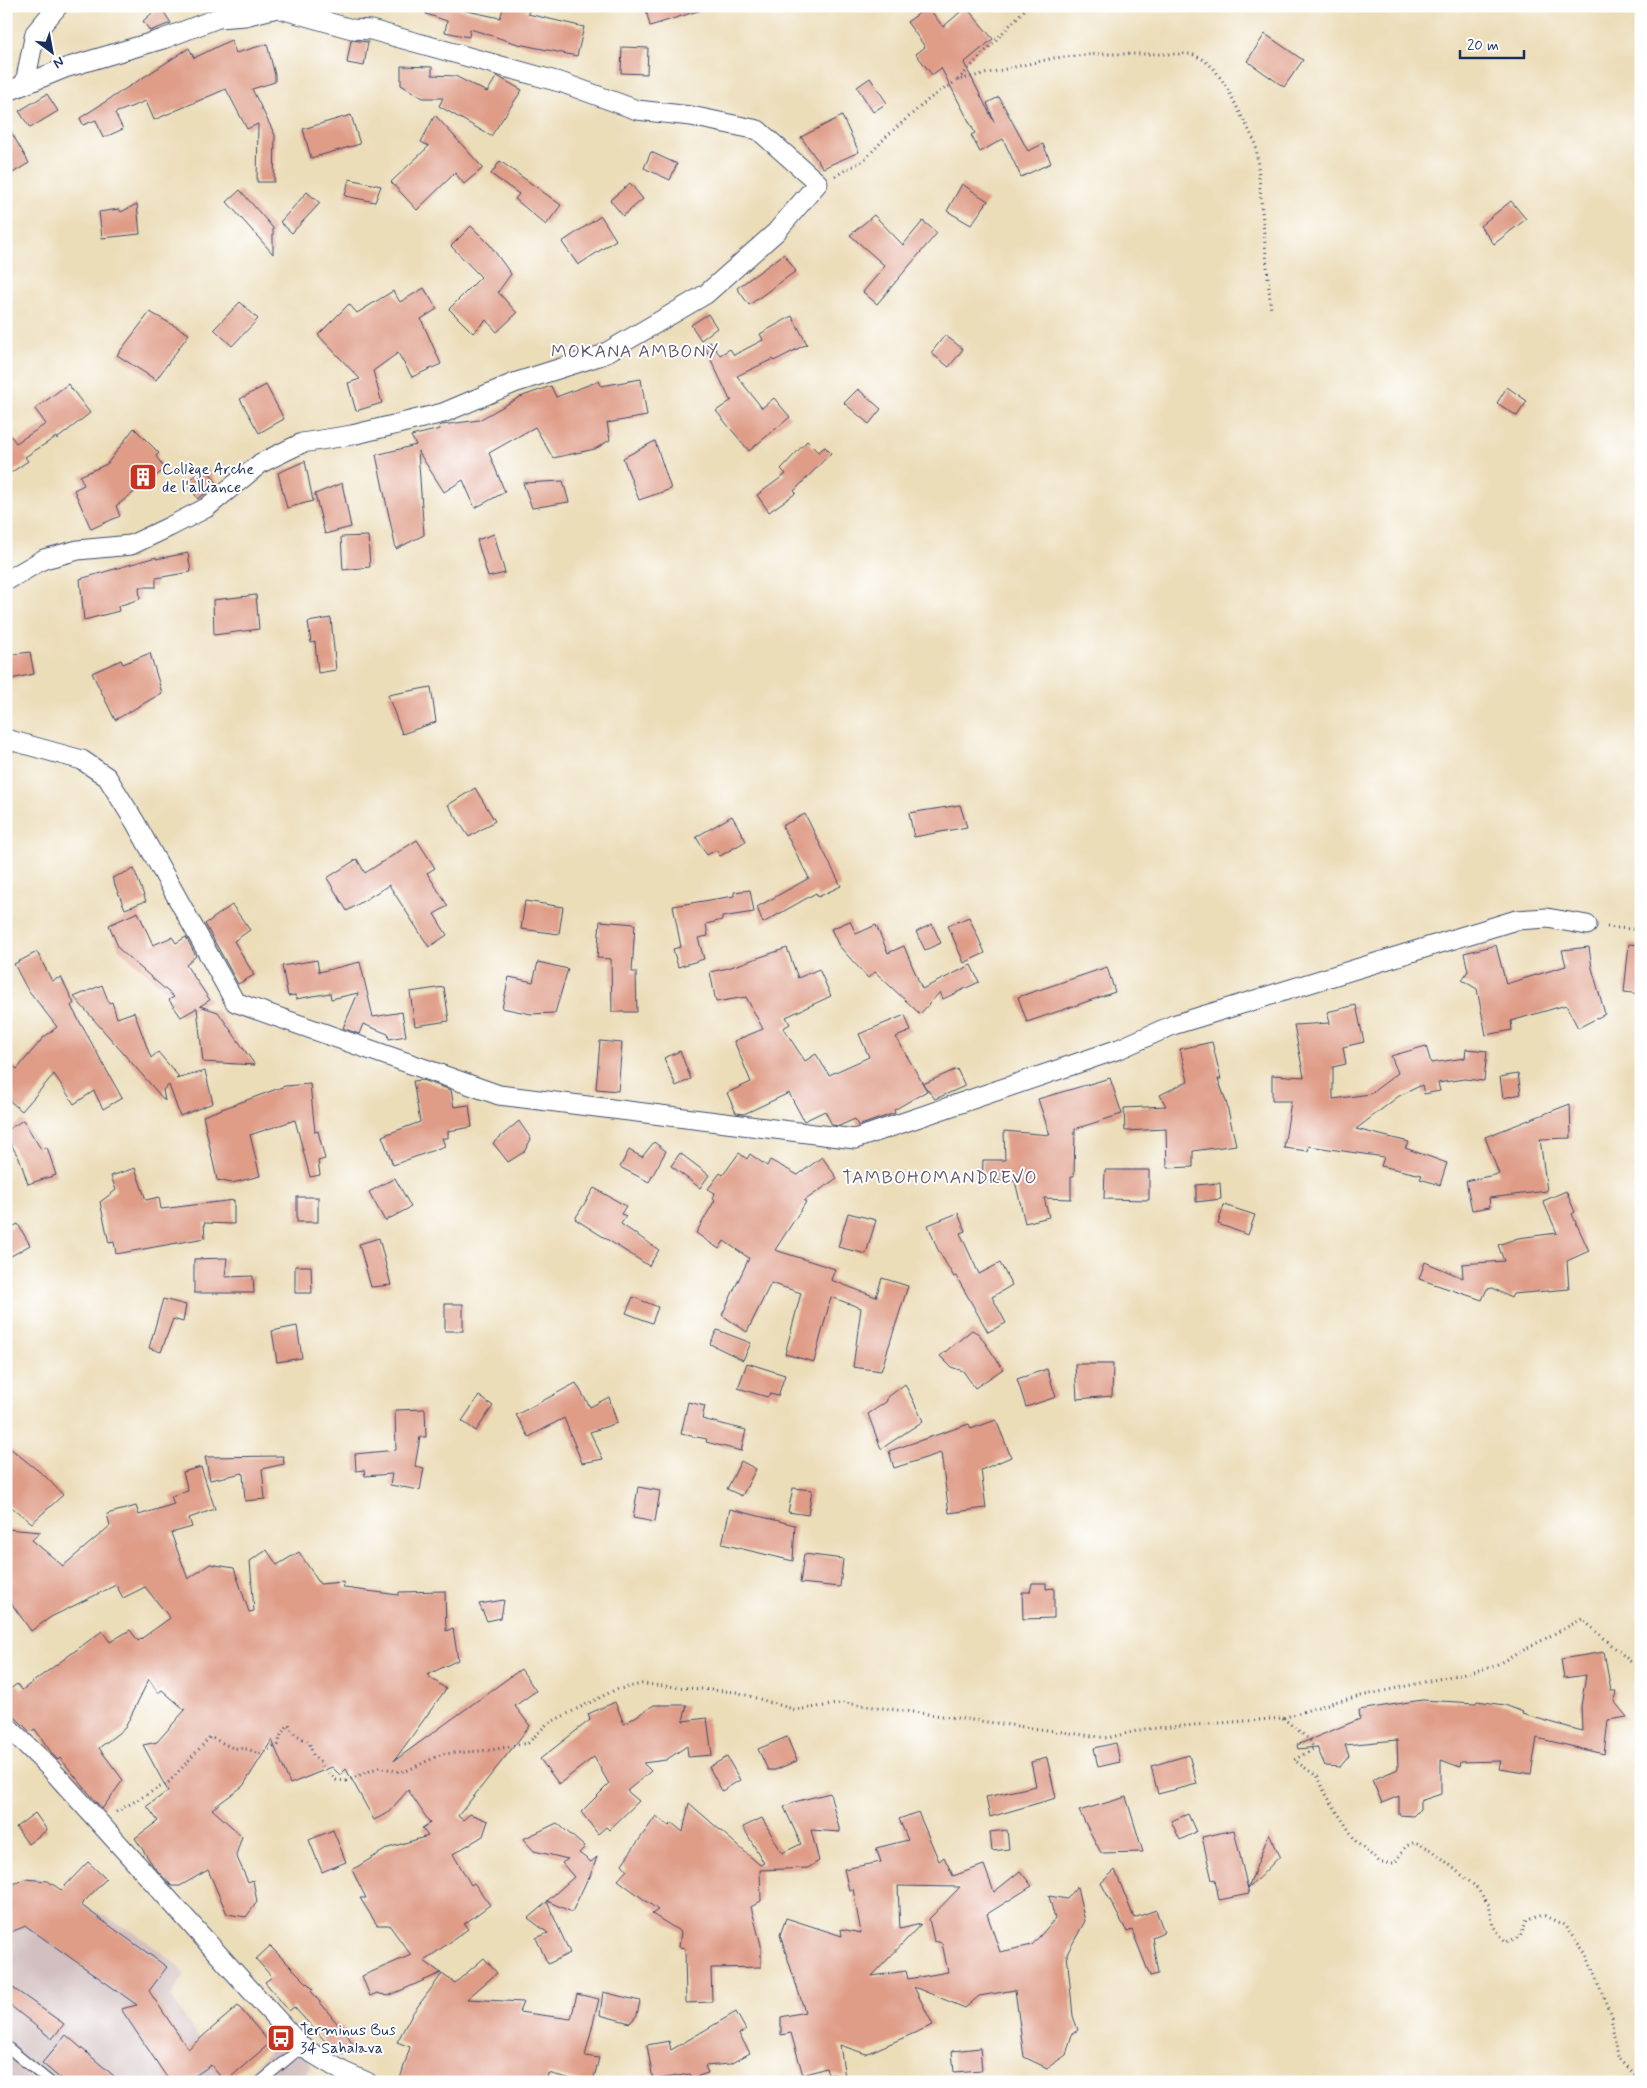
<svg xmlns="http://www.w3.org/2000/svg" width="1647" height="2088" font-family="Mynerve,sans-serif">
<rect width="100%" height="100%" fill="#fff"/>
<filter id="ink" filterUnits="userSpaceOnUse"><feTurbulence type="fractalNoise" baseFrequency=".02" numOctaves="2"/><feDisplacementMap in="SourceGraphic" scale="10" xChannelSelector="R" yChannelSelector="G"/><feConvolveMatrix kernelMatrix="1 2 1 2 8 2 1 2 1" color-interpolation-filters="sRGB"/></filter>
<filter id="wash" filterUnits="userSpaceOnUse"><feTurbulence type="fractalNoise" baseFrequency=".0096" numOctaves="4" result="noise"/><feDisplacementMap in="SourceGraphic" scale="20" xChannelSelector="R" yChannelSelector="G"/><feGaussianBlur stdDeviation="1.12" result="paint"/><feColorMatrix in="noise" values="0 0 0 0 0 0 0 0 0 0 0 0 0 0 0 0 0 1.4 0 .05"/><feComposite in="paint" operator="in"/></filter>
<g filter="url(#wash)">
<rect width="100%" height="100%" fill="#ecddb9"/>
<g fill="#d2bfbf">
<polygon points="34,1877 138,1935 174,1962 185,1974 171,1996 227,2082 6,2082 6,1885"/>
<polygon points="281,2038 302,2047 312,2067 293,2082 242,2082"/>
</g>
<g id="blocks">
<g fill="#df9c87" fill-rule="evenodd">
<polygon points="160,6 171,23 150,31 143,21"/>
<polygon points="428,6 444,6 500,18 504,6 514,6 529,11 528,14 584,27 577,56 518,44 470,29 469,37 445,32 447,21 426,14"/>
<polygon points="645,6 700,6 701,10 650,26"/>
<polygon points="928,7 943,27 966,7 993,39 964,63 994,122 987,103 999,97 1028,151 1043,144 1051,163 1021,177 1003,139 980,152 971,135 975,133 941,68 932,75 916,54 925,47 907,22"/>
<polygon points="1265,34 1303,60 1284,87 1247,61"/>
<polygon points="231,40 236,53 267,44 275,75 275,82 252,89 275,135 274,182 257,182 258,124 247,129 226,89 154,120 146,101 115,113 123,129 103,138 96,120 83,125 80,118 189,48 194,58"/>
<polygon points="351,40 368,42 364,66 347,63"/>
<polygon points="622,47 648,48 647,74 621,73"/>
<polygon points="401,66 432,67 432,75 455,76 487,92 497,76 522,90 491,136 439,106 443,98 423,98 401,85"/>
<polygon points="870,78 887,103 873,112 857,87"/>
<polygon points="47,94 58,111 30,128 19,111"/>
<polygon points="351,115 360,144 311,158 303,129"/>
<polygon points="435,115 483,168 464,184 455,173 417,210 391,182 429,146 421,142"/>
<polygon points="842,116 859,152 823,168 801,137"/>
<polygon points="6,123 29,163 6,177"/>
<polygon points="651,152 677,164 670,180 644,168"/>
<polygon points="500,161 561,205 546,225 515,199 519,194 491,174"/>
<polygon points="349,179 381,186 375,202 345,196"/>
<polygon points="630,183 643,199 623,216 610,200"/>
<polygon points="962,184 988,201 971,225 947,211"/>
<polygon points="240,190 273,228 273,254 227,202"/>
<polygon points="307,192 320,203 292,233 280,222"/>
<polygon points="1511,201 1526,219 1494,244 1480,226"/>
<polygon points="137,204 140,234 102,238 99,212 119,209 121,212"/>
<polygon points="874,215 903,245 923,221 937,233 877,304 863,292 885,266 850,235"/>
<polygon points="601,216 616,240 578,265 562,242"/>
<polygon points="471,226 490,245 511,274 498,292 517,313 497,332 486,320 473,333 449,309 481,277 451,246"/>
<polygon points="784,254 796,271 749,305 737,288"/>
<polygon points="424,288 437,309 421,319 441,364 412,377 398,353 373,371 382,403 356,411 348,383 360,379 318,335 349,304 357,313 393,291 400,302"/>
<polygon points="240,302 258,319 232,346 214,329"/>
<polygon points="150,312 189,334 156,380 117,355"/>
<polygon points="708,314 717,328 701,340 691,325"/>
<polygon points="792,316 807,344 774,361 773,359 737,376 762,408 774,398 790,417 749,451 716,411 732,400 730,400 704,345 710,342 720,355 730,349 734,355 763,340 760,334"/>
<polygon points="945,335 963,349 949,367 931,353"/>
<polygon points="641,379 647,416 607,423 610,440 595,449 553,458 535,427 489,453 505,492 475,508 463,480 444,492 418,451 424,535 396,549 376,455 416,445 411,436 440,429 439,426 442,425 479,420 520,397 551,386 556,397 599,381 601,386"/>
<polygon points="68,384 90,413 57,439 56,437 25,457 28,461 6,476 6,429 16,443 46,424 35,409"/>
<polygon points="266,385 284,419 259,433 240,399"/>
<polygon points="1507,387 1527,401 1517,416 1497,403"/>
<polygon points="858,389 881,409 869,424 844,403"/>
<polygon points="134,428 159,453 156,456 165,469 116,506 120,516 91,529 74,490 84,485 80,476 107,464"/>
<polygon points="655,441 671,489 639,500 623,458"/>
<polygon points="807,441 818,452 825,447 831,453 794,491 796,493 769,512 757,495 786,474 781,469"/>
<polygon points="305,461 313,501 287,508 278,473"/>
<polygon points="207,468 217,484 198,499 186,482"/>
<polygon points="563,481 569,502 532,508 523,483"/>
<polygon points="342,483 351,527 325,534 315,494"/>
<polygon points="494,534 505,573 488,577 477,540"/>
<polygon points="368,536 370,567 343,570 341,537"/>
<polygon points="188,553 191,572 156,578 156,587 139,587 140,599 118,606 119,611 84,620 80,579 156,557 156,559"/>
<polygon points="256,595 259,629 214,635 213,600"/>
<polygon points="331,618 336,670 318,673 315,642 311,643 308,622"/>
<polygon points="30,652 34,674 6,680 6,655"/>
<polygon points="150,653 162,693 115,720 92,673 121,660 123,664"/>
<polygon points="431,687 436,722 402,734 388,695"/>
<polygon points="475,788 495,821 469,837 448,805"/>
<polygon points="960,805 967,827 914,837 909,813"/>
<polygon points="805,814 841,886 818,897 816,893 763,923 757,907 809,878 782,826"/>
<polygon points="732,816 746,841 720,856 716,850 707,855 696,837"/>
<polygon points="417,840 435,868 427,873 448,906 434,914 447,935 429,947 389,885 347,911 327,878 357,859 365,873"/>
<polygon points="134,869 146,901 125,909 112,878"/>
<polygon points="750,890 754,912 722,917 722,920 706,924 708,936 698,938 704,959 678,967 673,949 681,947 673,906 734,896 734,892"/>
<polygon points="525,901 563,907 559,934 521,929"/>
<polygon points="232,905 250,930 234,941 254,975 238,984 205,924"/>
<polygon points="138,912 153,945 172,937 176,943 186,937 196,956 186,965 210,1000 200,1006 218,1012 255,1065 203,1062 197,1008 181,1017 169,1000 174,997 119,949 109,925"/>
<polygon points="969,917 985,953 964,963 948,926"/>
<polygon points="600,921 635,924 632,972 636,972 637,1012 612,1012 611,959 597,958"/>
<polygon points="850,921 856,934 876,925 888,953 904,946 922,989 971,965 979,982 943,999 940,992 920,1014 875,972 868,978 839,946 831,929"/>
<polygon points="932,924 941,943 925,950 916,932"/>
<polygon points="1629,944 1641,945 1641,994 1624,992"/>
<polygon points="1496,945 1506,984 1566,966 1562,950 1589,947 1592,968 1605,1014 1578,1028 1566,1005 1511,1021 1512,1030 1486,1035 1477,989 1462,980 1468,971 1464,953"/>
<polygon points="787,948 798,978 819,969 831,996 786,1017 790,1024 783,1028 805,1061 816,1054 829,1075 869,1057 859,1034 905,1015 911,1031 896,1037 923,1084 957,1069 965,1086 935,1099 923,1084 927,1091 894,1110 895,1113 858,1126 855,1119 839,1126 832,1125 825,1111 804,1121 789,1093 744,1114 736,1113 727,1093 751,1082 734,1041 763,1029 746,997 716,1002 710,972 728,968"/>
<polygon points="37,952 52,981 61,977 74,1003 71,1006 122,1098 103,1109 94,1091 74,1104 54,1074 22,1111 6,1098 6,1060 17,1069 43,1038 57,1027 26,987 14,964"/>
<polygon points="317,960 319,972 360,962 373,1017 402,1012 406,1036 389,1039 388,1034 363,1024 359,1034 343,1028 358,993 331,999 330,993 296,999 295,995 288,996 282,966"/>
<polygon points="538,962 568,969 555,1013 531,1014 502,1008 509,977 533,982"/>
<polygon points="1107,967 1115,992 1027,1022 1018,997"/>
<polygon points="102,985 109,1003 112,1002 117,1018 134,1012 151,1058 158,1052 179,1077 176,1079 205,1071 213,1103 180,1116 169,1085 163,1090 165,1101 74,997"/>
<polygon points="444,987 449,1021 415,1026 410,992"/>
<polygon points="1356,1005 1364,1042 1343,1047 1346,1064 1333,1067 1333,1099 1370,1094 1398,1073 1391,1056 1426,1046 1431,1063 1465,1058 1466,1049 1487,1051 1484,1081 1464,1079 1438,1083 1440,1091 1424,1094 1422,1085 1399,1096 1356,1129 1409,1142 1405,1148 1447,1163 1440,1185 1420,1179 1422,1175 1381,1166 1384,1157 1309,1146 1308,1151 1284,1148 1291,1101 1272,1101 1272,1075 1304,1077 1294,1025 1330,1023 1327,1012"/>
<polygon points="600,1041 622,1043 618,1091 596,1089"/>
<polygon points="1212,1042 1221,1079 1218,1079 1226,1101 1236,1145 1193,1151 1193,1167 1167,1168 1166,1129 1125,1131 1124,1108 1166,1106 1160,1095 1188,1081 1180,1049"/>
<polygon points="680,1051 691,1079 676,1086 664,1058"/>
<polygon points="1518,1074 1521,1094 1503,1098 1500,1077"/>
<polygon points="1110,1078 1122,1114 1075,1129 1074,1176 1071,1176 1071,1199 1044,1198 1049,1217 1025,1223 1015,1181 982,1181 983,1160 1005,1160 1004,1131 1050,1135 1038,1099"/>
<polygon points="422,1080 451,1090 454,1107 469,1105 472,1127 448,1131 448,1138 442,1138 445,1146 393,1165 382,1136 420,1122 413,1081"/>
<polygon points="310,1084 315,1132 318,1131 325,1159 318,1161 320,1175 310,1177 295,1120 250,1135 260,1176 232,1183 217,1180 203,1116 285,1086"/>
<polygon points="1570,1104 1571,1138 1540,1139 1547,1191 1489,1198 1490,1207 1472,1210 1466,1181 1499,1174 1485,1137"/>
<polygon points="23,1120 41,1149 47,1147 56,1175 28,1184 20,1160 6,1136 6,1131"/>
<polygon points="519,1121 531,1139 524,1152 508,1162 493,1143"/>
<polygon points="654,1142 666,1151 649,1182 620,1167 629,1150 642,1157"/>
<polygon points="680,1153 709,1175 700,1188 671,1166"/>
<polygon points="739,1153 747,1159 750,1154 767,1166 770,1160 798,1175 822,1157 837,1178 804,1201 806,1202 775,1250 835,1269 831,1280 876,1297 882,1278 908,1286 881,1371 853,1367 861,1308 831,1297 814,1362 785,1354 801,1293 771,1283 747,1332 722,1315 749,1258 724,1241 719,1249 696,1233 715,1200 713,1198 715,1193 708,1189 720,1173 723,1175"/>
<polygon points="135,1168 146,1200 159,1197 161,1209 234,1200 234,1224 204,1223 205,1238 116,1254 114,1242 109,1243 100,1202 116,1190 111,1176"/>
<polygon points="1105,1170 1149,1170 1149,1200 1104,1199"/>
<polygon points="395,1178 411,1207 385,1221 369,1192"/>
<polygon points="1220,1183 1221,1199 1196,1202 1196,1185"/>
<polygon points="594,1188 626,1206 621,1214 626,1216 621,1224 659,1250 649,1266 575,1219"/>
<polygon points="1566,1191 1575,1212 1572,1214 1589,1251 1567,1261 1569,1289 1513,1294 1511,1298 1493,1288 1487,1289 1482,1300 1419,1279 1425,1262 1463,1278 1462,1264 1504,1261 1498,1245 1518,1238 1557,1233 1543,1201"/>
<rect x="297" y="1197" width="21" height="25"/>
<polygon points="1224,1205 1255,1215 1248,1235 1218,1224"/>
<polygon points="848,1213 876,1220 866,1254 838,1247"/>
<polygon points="958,1213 965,1231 960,1233 979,1274 1000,1263 1012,1285 992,1297 1006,1323 988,1332 956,1276 954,1277 937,1248 928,1225"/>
<polygon points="18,1224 30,1245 6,1259 6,1230"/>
<polygon points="379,1238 391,1285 371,1287 359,1244"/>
<polygon points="227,1258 225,1277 253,1276 254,1293 194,1293 194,1259"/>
<polygon points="295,1266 311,1266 312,1293 295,1293"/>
<polygon points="633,1297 658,1307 652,1323 626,1313"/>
<polygon points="163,1299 186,1305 183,1322 173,1319 161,1352 149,1348"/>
<rect x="445" y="1304" width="18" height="27"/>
<polygon points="297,1326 302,1358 277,1362 272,1331"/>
<polygon points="717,1330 751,1343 743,1360 710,1344"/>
<polygon points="972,1330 979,1334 1003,1369 975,1388 963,1371 951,1367 940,1356"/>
<polygon points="747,1363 785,1375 778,1396 770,1394 767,1397 738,1388"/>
<polygon points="1075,1364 1113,1364 1112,1396 1077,1399"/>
<polygon points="1047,1369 1056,1397 1026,1407 1017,1379"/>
<polygon points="576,1383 590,1407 609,1397 617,1423 590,1432 603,1459 582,1463 564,1418 529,1437 516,1415"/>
<polygon points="905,1384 923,1421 881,1449 868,1414 886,1402 888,1397"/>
<polygon points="479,1396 493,1406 476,1431 462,1421"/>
<polygon points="688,1402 705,1406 702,1419 746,1430 741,1451 706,1442 707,1439 681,1434"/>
<polygon points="425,1409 426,1437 420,1437 415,1466 424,1468 420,1490 390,1485 392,1474 365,1476 364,1470 356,1471 355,1454 396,1450 395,1410"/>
<polygon points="996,1420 1011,1457 981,1470 986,1508 949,1513 941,1453 894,1468 889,1451 969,1424 971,1429"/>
<polygon points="6,1445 46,1477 63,1495 32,1523 6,1503"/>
<polygon points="283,1456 284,1464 262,1469 265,1499 245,1501 243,1473 210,1480 205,1457"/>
<polygon points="741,1461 756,1469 742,1496 727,1489"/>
<polygon points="201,1467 215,1509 189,1518 192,1527 171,1533 188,1579 210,1564 234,1568 249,1612 254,1611 250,1561 267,1550 277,1565 299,1552 320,1584 343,1582 344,1588 399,1595 399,1592 445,1591 446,1631 453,1628 458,1660 427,1675 446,1689 394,1761 521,1669 536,1691 515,1706 530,1726 458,1816 463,1820 470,1814 488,1821 483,1836 453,1854 471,1885 474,1883 490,1905 464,1924 468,1929 424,1961 441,1973 388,1996 377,1993 370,1996 362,1976 411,1955 389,1925 377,1925 360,1898 366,1898 352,1870 388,1848 428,1836 422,1828 430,1823 408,1790 388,1813 374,1820 346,1769 340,1775 332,1767 290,1784 272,1740 243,1786 212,1809 242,1836 236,1855 248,1882 253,1880 257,1902 246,1917 227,1914 208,1870 180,1886 172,1886 154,1867 135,1838 158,1821 147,1806 168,1791 143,1745 157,1742 185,1710 162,1690 158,1693 149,1679 125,1728 99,1748 123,1780 102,1809 60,1758 58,1760 53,1755 35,1729 30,1732 6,1708 6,1692 17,1684 22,1690 102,1631 110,1642 130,1630 138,1641 170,1618 145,1587 123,1598 116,1585 51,1617 31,1631 6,1596 6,1529 41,1532 32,1540 63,1566 110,1526 107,1514 136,1506 139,1515 174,1504 171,1496 188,1491 183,1472"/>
<polygon points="638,1487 660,1491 655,1522 633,1518"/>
<polygon points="793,1488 812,1490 808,1515 788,1512"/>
<polygon points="730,1509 795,1525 793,1561 722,1544"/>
<polygon points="804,1554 843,1559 840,1587 800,1583"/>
<polygon points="1032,1583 1046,1583 1046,1589 1054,1588 1054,1618 1023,1619 1022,1592 1030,1592"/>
<polygon points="504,1600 501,1618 487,1621 479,1604"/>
<polygon points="1604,1652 1611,1691 1616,1691 1614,1701 1627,1717 1608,1720 1604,1754 1537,1738 1531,1774 1499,1769 1501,1761 1461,1762 1460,1767 1441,1760 1441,1794 1420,1801 1420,1809 1413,1816 1399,1815 1399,1796 1382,1803 1372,1780 1398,1769 1397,1740 1345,1745 1349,1756 1340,1767 1325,1766 1317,1747 1298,1749 1297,1745 1360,1719 1359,1710 1422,1700 1476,1703 1477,1701 1505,1705 1523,1712 1522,1714 1582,1731 1581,1706 1586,1675 1564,1678 1561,1659"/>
<polygon points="615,1702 624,1724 654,1705 687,1705 683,1721 707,1718 712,1755 688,1757 687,1746 666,1760 643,1763 651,1771 627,1791 639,1801 609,1830 606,1827 598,1834 581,1812 609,1784 594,1757 559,1784 540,1759 590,1720 588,1714"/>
<polygon points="787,1737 797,1761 775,1770 768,1770 758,1749"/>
<polygon points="1116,1743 1120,1762 1098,1767 1094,1748"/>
<polygon points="1189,1755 1197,1784 1158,1794 1151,1766"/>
<polygon points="727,1757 740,1780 722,1791 709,1767"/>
<polygon points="1047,1758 1056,1798 990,1817 986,1797 1036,1786 1031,1762"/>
<polygon points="830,1793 840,1832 811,1830 819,1861 808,1868 760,1870 761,1901 751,1907 761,1945 761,1967 711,1968 712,2002 686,2003 685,1948 679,1947 681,1932 652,1914 658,1910 618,1880 627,1870 622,1864 656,1816 669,1826 672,1823 683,1832 689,1803 760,1865 764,1863 743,1827 762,1818 782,1853 801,1844 784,1807 794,1802"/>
<polygon points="1126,1797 1143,1852 1101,1853 1079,1811"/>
<path d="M918,1812L939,1861L944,1857L953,1876L984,1865L994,1892L1020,1871L1032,1886L987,1914L1000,1952L1032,1945L1055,1919L1049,1896L1067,1899L1077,1887L1085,1921L1067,1954L1073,2016L1078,2030L1072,2034L1066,2055L1047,2068L1024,2057L1015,1990L979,1996L965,2008L914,1987L933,2025L866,2054L840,2045L845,2077L828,2073L826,2068L803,2075L791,2033L781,2035V2017L805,2012L780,1935L786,1918L842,1936L841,1929L861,1933L853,1889L849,1890L844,1869L881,1862L876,1848L908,1840L899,1819ZM898,1886L960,1887L929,1919L934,1941L942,1943L948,1972L908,1979L906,1971L872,1976L921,1924L900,1929Z"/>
<polygon points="35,1813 47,1830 28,1844 16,1827"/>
<polygon points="1188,1814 1196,1832 1180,1840 1171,1821"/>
<polygon points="557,1823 585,1847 579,1853 591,1862 597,1857 589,1879 588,1878 572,1912 547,1901 574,1877 562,1863 568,1859 534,1851 523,1839"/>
<polygon points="333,1830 346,1862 322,1872 309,1840"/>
<polygon points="1007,1830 1009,1849 992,1851 990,1832"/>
<polygon points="1234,1830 1249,1894 1219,1900 1215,1879 1212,1880 1202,1837"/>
<polygon points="1269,1833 1280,1856 1248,1889"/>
<polygon points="88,1862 106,1879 81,1905 167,1967 149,1991 188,2049 238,2006 270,2043 225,2082 211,2065 186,2082 170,2082 121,2009 137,2005 26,1926 6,1934 6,1887 25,1879 48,1881 61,1890"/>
<polygon points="1115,1870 1134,1918 1156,1910 1164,1932 1152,1937 1158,1974 1150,1976 1132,1930 1127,1932 1101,1883"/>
<polygon points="547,1902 570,1953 548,1964 536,1938 548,1933 528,1918"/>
<polygon points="270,1946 313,1989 311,1991 340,2027 342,2026 353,2044 350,2050 343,2054 323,2045 325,2041 294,2007 289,2011 265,1982 272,1977 256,1959"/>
<polygon points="484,1958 497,1973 467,1999 523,2002 519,2012 571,2019 577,1994 599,1999 585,2056 599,2058 593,2082 583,2082 548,2073 547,2082 399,2082 410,2047 397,2042 412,2014 442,1974 455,1983"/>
<polygon points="6,1983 64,2024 52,2039 6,2002"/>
<polygon points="603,1992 640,2001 637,2015 630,2023 600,2015"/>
<polygon points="736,2012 746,2030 739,2034 750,2053 730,2064 705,2066 708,2073 692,2078 690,2074 653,2080 647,2045 669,2041 671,2050"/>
<polygon points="66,2035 121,2082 64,2082 42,2063"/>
<polygon points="980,2048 982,2070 954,2072 952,2051"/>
</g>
</g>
</g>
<g filter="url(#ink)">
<use href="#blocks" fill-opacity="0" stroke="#3a496c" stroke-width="1"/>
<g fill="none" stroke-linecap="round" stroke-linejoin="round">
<defs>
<g id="service">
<polyline points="6,2046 50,2082"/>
<polyline points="260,2082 302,2047"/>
</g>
<g id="minor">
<polyline points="25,83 35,33 58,6"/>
<polyline points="6,92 65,68 163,39 218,18 245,16 277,8 352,29 371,30 563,83 637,110 691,116 758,130 818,183 776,232 706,294 602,355 514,383 443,413 352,435 302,443 261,463 206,508 169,527 131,545 78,550 44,559 6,581"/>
<polyline points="6,739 82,760 107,777 135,822 235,1002 499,1095 855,1139 1119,1049 1173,1025 1516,920 1547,918 1587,925"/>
<polyline points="6,1725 50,1768 302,2047 342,2071 367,2082"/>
</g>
</defs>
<use href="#service" stroke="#3a496c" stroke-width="12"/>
<use href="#minor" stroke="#3a496c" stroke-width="21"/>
<g stroke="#3a496c" stroke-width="3" stroke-dasharray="1 4" stroke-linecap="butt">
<polyline points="958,80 1028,6"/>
<polyline points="835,176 864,160 889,134 929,99 958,80 1054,58 1098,54 1192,54 1204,60 1214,69 1226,86 1256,144 1271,311"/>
<polyline points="1607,927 1641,930"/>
<polyline points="1283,1718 1311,1741 1313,1749 1294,1760 1318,1777 1325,1793 1357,1843 1381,1863 1395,1863 1406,1846 1415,1842 1432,1850 1476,1887 1489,1905 1493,1926 1506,1942 1520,1937 1527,1920 1543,1915 1564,1925 1586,1954 1611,2015 1617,2057 1641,2082"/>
<path d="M116,1812L169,1782L210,1737L233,1748L248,1749L259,1754L278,1745L281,1734L289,1724C292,1735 300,1737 309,1742L313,1755L336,1780L346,1781L379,1767L400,1772L408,1770L442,1754L491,1750L528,1743L547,1724L615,1690L642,1684L736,1692L796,1710L845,1703L1107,1738L1145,1729L1283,1718L1334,1702L1492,1667L1582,1619L1630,1661L1641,1666"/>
</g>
<use href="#service" stroke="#fff" stroke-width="10"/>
<use href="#minor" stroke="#fff" stroke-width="19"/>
</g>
</g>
<defs>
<symbol id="building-square" viewBox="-11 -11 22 22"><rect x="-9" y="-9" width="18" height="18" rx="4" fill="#c8321e" stroke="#fff"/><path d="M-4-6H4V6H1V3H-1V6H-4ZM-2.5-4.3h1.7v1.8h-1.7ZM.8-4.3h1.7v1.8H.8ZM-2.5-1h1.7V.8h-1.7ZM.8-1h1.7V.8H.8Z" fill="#fff"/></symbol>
<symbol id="bus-square" viewBox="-11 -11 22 22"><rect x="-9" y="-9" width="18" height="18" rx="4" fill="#c8321e" stroke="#fff"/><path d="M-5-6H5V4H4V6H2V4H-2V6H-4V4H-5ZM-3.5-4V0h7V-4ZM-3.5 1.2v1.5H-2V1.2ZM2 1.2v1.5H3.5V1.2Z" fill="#fff"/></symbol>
</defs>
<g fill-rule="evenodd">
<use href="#building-square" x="127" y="461" width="32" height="32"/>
<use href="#bus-square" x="265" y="2022" width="32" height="32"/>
</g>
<g text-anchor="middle" stroke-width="4" stroke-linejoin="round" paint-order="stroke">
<g font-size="16" fill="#1b2f5e" stroke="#fff" text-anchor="start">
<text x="162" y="474">Collège Arche<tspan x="162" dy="18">de l'alliance</tspan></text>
<text x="300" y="2035">Terminus Bus<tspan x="300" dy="18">34 Sahalava</tspan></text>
</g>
<g font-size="18" letter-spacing="1" fill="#60556c" stroke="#fff">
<text x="635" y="357">MOKANA AMBONY</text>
<text x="940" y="1183">TAMBOHOMANDREVO</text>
</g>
</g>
<rect width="1647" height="2088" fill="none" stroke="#fff" stroke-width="25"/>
<g transform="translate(52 52) rotate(148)" stroke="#ffffff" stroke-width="4" paint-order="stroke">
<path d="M0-4L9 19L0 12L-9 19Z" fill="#1b2f5e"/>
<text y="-8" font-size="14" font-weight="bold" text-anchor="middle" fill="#1b2f5e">N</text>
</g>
<path d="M1460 50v8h64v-8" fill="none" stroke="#1b2f5e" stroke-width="2.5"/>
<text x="1467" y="50" font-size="15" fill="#1b2f5e" stroke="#ffffff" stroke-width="4" paint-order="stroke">20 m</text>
</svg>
